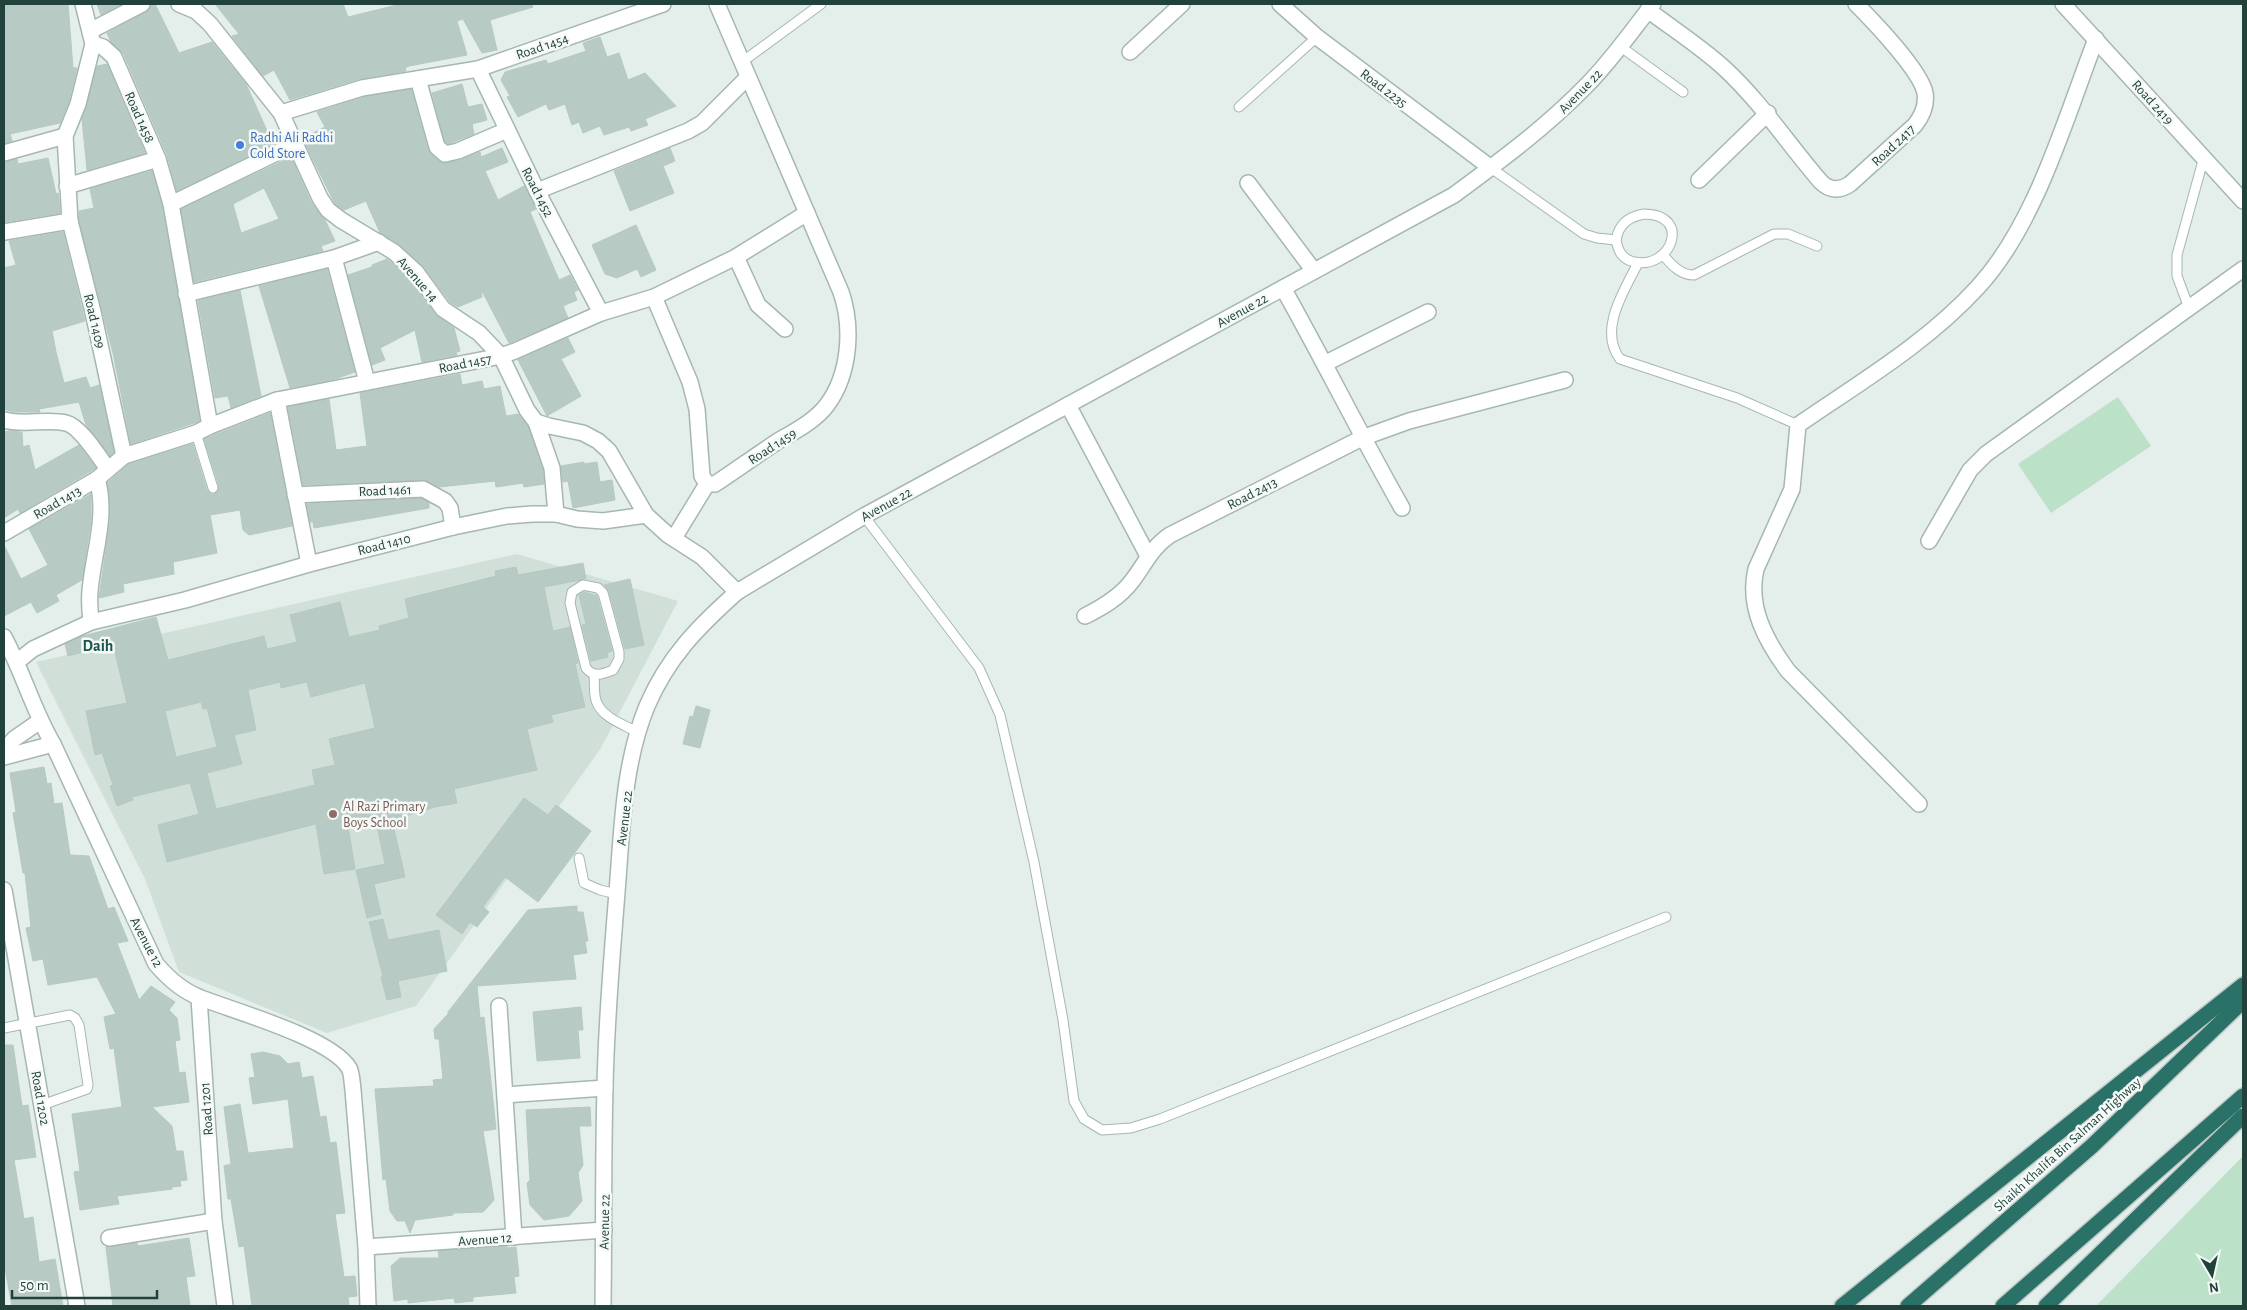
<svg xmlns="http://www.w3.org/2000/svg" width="2247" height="1310" font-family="'Alegreya Sans',sans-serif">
<rect width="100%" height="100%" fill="#e4eeea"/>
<polygon fill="#d1dfd9" points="517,554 678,601 601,748 416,1006 327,1033 179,972 145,879 36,662"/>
<g fill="#bbe1c8">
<polygon points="2118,397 2151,446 2051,513 2018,464"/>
<polygon points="2243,1156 2243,1306 2096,1306"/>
</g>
<g fill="#b8cac4" stroke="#b5c9c2" fill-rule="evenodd">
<polygon points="4,4 68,4 73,68 77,68 69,101 60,123 10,134 12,141 4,143"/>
<polygon points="97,4 122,4 101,15"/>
<polygon points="151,4 155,4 179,53 212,42 246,84 273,144 177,191 167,155 123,53 111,42 107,33 146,12"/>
<polygon points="215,4 343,4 348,17 401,4 532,4 533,7 490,20 497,50 482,53 463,19 457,21 467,55 409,66 405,68 406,71 359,79 290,100 274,70 263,76 232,36 239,34"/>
<polygon points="600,37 607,57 619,53 628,80 645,73 676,106 645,119 648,125 631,131 629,127 604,135 600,126 583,133 579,122 572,125 565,104 549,110 546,104 518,117 507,97 510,96 501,80 505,72 546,60 548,64 586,51 583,43"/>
<polygon points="107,64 145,153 87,170 82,119 97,66"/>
<polygon points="462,84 468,107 482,104 487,120 472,124 474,134 448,144 445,142 432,93"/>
<polygon points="411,89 428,150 439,161 447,163 460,160 480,152 481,157 502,148 508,162 485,171 498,200 524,186 536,209 530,212 559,280 570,275 578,290 574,292 577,300 563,306 568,318 509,343 481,289 482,297 458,307 450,302 422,265 400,245 380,233 366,201 344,210 335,204 306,145 308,144 305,137 325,127 317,112 364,97"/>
<polygon points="670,148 675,161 663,166 674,193 630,211 614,171"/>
<path d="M291,157L311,202L325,220L335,241L321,246L323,251L194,282L181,209ZM264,188L279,219L241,233L233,204Z"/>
<polygon points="48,158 56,194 58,193 59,200 60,213 4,222 4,162 17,159 18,164"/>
<polygon points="152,171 162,206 200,421 131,444 113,353 79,220 79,211 94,208 90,189"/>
<polygon points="636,225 656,270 641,277 637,269 617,278 605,274 592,245"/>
<polygon points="63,232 85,321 52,331 56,352 64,383 86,377 90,388 99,385 114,452 110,456 86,425 79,402 39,409 40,412 13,412 4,409 4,268 16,265 9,241"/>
<polygon points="387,259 409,278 436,315 454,328 460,351 456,352 457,355 422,362 415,330 380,348 385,360 372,365 348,275 372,267 372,265"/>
<polygon points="327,269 355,372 335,379 290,388 259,286"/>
<polygon points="240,290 261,396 231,408 228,396 215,398 198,301"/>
<polygon points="568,338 575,352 561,359 581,396 547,416 518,360"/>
<polygon points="460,374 462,385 482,381 484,389 500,386 506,416 518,414 528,426 543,470 544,484 524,487 523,483 496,487 495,481 439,487 423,480 303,485 288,407 329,399 336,450 367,446 360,393"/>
<polygon points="270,413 292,526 249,535 243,530 240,510 210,515 217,553 173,562 174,574 123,584 124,592 99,598 110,521 107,483 129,464 193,444 207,490 211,494 215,494 219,486 204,439"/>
<polygon points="9,431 22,432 23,447 29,445 35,470 79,445 96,468 20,513 18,509 4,518 4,432"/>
<polygon points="584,462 584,464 597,462 600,482 612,480 615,500 573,508 568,481 563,482 561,466"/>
<polygon points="91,494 91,520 82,580 56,595 59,601 37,613 31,602 4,616 4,545 21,579 48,565 29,529"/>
<polygon points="421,498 429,503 429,508 314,528 313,522 310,522 307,504"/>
<path d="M583,563L586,579L544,587L553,631L570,627L578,663L575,664L585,707L551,715L553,722L527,729L537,770L454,789L457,803L435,807L392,820L405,877L374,884L381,914L367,918L356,870L385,864L376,821L348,826L355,869L324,874L316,824L167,862L158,825L199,814L190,783L132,797L133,800L117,806L110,786L113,785L102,753L95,755L86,711L127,703L113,644L68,656L65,644L83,636L156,617L168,660L264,636L267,649L297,642L290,615L340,602L349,637L380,630L379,626L409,618L405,599L496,576L495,571L516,567L518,575ZM280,682L281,688L307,682L311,697L365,683L375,728L329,739L335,765L312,770L315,785L216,809L207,773L242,764L234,735L256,730L248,690ZM201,702L203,709L207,708L217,747L176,757L165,711Z"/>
<polygon points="630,579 644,645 625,649 609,591 604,585"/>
<polygon points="584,592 597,596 612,651 607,653 608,657 591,661 582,625 586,624 579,595"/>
<polygon points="696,706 710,710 700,748 683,744 690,716 693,717"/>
<polygon points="44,767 47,784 51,783 54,804 62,803 70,855 89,856 108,909 114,907 128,941 117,943 139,1000 151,986 175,1002 169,1010 177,1018 180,1040 175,1041 179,1073 185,1072 189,1102 152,1107 172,1126 176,1151 183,1151 187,1180 180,1181 181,1186 172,1187 172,1189 117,1196 119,1204 80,1210 74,1172 80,1171 72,1114 122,1107 114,1048 110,1049 104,1017 116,1014 97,977 48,985 43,959 33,961 26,928 31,927 25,873 23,873 13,813 16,812 10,773"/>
<polygon points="524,798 548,815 556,805 591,831 538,902 505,877 483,907 489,912 477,927 470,922 462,934 436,915"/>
<polygon points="577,906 577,912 583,912 588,941 585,941 587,953 573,955 576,979 477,986 480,1018 484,1017 496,1129 483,1131 494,1200 483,1212 453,1213 453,1215 415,1220 410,1233 405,1221 397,1221 390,1211 386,1179 383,1180 375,1089 434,1086 433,1080 443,1079 439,1039 435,1039 434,1029 448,1014 448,1012 528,910"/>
<polygon points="383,919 388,940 439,930 447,971 398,981 401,997 387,1000 381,977 383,977 369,922"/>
<polygon points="581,1007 583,1030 578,1030 580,1058 537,1061 533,1012"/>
<polygon points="4,1045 13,1045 22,1106 28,1105 36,1157 14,1160 24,1219 33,1217 39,1262 55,1259 63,1306 12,1306 4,1263"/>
<polygon points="263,1052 280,1056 288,1064 299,1062 302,1078 313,1076 320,1117 326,1116 330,1143 336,1142 345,1213 335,1214 344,1277 355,1276 357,1296 348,1297 349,1306 252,1306 244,1246 239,1247 231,1199 228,1199 224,1166 231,1164 224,1107 240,1104 248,1153 294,1148 288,1099 253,1104 249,1078 255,1077 251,1054"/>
<polygon points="590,1107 591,1126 579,1126 583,1165 578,1173 582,1201 569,1216 544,1220 530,1205 527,1183 530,1180 526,1110"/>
<polygon points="189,1238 195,1276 186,1277 190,1306 113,1306 106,1247 137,1243 138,1246"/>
<polygon points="507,1246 507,1248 516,1247 519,1276 514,1277 516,1293 473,1297 473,1301 455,1303 454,1298 408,1303 408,1299 394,1301 391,1266 400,1258 439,1258 438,1251"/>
</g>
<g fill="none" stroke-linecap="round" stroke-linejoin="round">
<defs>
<g id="service">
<polyline points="1621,47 1683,92"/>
<polyline points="742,62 821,4"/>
<polyline points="1239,107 1317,37"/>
<polyline points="1491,168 1584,234 1597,238 1616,240"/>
<path d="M1644,214C1692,214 1672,270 1634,262C1622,259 1618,251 1616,240C1619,224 1628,217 1644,214Z"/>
<path d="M1663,255C1672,265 1680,275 1694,275L1774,234H1788L1817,246"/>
<path d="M1638,263C1624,291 1598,330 1620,359L1737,398L1798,425"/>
<polyline points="2189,308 2177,276 2177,255 2204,157"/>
<polyline points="196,433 213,488"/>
<polyline points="864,516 979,668 1000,715 1034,862 1063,1020 1074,1101 1084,1119 1102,1130 1131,1128 1160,1119 1666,917"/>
<path d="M583,585L598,588L603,593L619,652V659L613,670C603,674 594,678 586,668L570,603L572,592Z"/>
<path d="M594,675C595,683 593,695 597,703C603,718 625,725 639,733"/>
<polyline points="579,858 584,883 600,890 617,894"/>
<polyline points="4,1028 70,1015 75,1018 79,1025 88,1085 87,1089 42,1105"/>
</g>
<g id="minor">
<polyline points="83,4 93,44 78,104 65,136 70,221 93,312 124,456"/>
<polyline points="1280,4 1317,37 1491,168"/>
<polyline points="2063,4 2243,201"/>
<path d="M1648,10C1673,29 1701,47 1724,68C1761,102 1788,144 1821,182C1830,191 1840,191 1850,184L1915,125C1922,116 1927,105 1925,93C1921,71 1873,21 1856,4"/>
<polyline points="90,31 142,4"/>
<polyline points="93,44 103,47 114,57 158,159 171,204 210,426"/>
<polyline points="1130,52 1182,4"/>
<polyline points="478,69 537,191 601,313"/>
<polyline points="418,79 437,147 445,154 458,151 507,130"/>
<polyline points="281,113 362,88 478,69 663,4"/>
<polyline points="4,153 65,136"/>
<polyline points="1699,180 1768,113"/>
<polyline points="1248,183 1314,271"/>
<polyline points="67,186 158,159"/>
<polyline points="537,191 688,131 702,123 748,77"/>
<polyline points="171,204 295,144"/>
<polyline points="4,232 70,221"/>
<polyline points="736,257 758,305 785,329"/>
<polyline points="334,258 367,382"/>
<path d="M1283,288C1324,361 1361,436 1402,508"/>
<polyline points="186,294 334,258 379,242"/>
<path d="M654,297L690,382L697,409L702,476L707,484H715C736,470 757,455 778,441C795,431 815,421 827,405C850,374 853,327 841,292L717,4"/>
<polyline points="1326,363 1428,312"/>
<polyline points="277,400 309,564"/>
<polyline points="1068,405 1148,556"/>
<path d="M4,420C25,426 46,418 66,423C80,426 99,457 108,469"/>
<polyline points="536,422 552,468 556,514"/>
<polyline points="295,495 423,489 445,501 450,508 453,527"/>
<polyline points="4,533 97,479 124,456 196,433 210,426 277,400 501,356 515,351 601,313 654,297 736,257 807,213"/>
<polyline points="674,538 707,484"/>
<polyline points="1929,541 1970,470 1986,454 2243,269"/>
<path d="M737,592L864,516L1454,195C1500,161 1545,128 1586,86C1611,61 1631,32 1653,4"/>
<path d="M1085,616C1103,607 1120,597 1132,581C1145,564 1152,547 1170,535L1362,438L1409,421L1565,380"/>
<path d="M91,622C90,612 89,601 90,591C93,554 108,516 97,479"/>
<path d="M4,637C23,672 33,710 53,744L156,964C168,978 182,991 201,998C234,1011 331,1038 349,1068C352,1073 352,1083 353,1090L366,1247L368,1306"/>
<polyline points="18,661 33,649 91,622 185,600 309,564 453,527 507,516 532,514 556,514 577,519 603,521 646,515"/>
<polyline points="4,751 14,739 40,721"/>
<polyline points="4,757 53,744"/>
<path d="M1919,804L1788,671C1766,641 1747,607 1756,569L1792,489L1798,425C1859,383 1927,343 1978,287C2036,224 2065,119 2096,39"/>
<polyline points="4,890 77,1306"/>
<polyline points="199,998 214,1221 225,1306"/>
<polyline points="499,1006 514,1237"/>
<polyline points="505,1095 605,1088"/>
<polyline points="109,1238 214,1221"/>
<polyline points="366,1247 604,1230"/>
</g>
<path id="tertiary" d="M179,4L196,11L210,24L281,113L320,198L328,210L341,220L394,252L416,272L443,309L479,333L501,356L527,410L536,422L549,426L583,433L598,441L609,451L646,515L668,535L702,557L737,592C698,627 668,657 647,706C623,764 622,831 617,892C612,957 606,1022 605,1088C603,1160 604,1233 603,1306"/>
<g id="motorway">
<polyline points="1842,1306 2243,985"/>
<polyline points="1908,1306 2092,1146 2243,1001"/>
<polyline points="2003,1306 2243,1096"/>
<polyline points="2046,1306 2243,1116"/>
</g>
</defs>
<use href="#service" stroke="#a6b7b2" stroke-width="11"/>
<use href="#minor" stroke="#a6b7b2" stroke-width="18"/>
<use href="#tertiary" stroke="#a6b7b2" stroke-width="18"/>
<use href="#motorway" stroke="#c1cac8" stroke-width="18"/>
<use href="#service" stroke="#fff" stroke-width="9"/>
<use href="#minor" stroke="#fff" stroke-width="15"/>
<use href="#tertiary" stroke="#fff" stroke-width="15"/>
<use href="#motorway" stroke="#2a7167" stroke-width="15"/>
</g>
<circle fill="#3f7fe0" stroke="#f5faf8" stroke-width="2" cx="240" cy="145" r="5"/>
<circle fill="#8d6e63" stroke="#f5faf8" stroke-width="2" cx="333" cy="814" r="5"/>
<g text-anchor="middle" stroke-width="5" stroke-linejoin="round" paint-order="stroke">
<g font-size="14" fill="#21423b" stroke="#f5faf8">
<text transform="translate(542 46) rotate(-19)" y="5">Road 1454</text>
<text transform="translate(1384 88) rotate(37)" y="5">Road 2235</text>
<text transform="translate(1580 91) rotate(-46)" y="5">Avenue 22</text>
<text transform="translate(2153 102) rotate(48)" y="5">Road 2419</text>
<text transform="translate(140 117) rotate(66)" y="5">Road 1458</text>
<text transform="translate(1893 145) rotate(-43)" y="5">Road 2417</text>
<text transform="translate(538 192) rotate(63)" y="5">Road 1452</text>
<text transform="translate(418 279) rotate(49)" y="5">Avenue 14</text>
<text transform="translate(1242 310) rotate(-29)" y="5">Avenue 22</text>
<text transform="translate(95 321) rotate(77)" y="5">Road 1409</text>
<text transform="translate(465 363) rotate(-11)" y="5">Road 1457</text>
<text transform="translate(772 446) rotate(-33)" y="5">Road 1459</text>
<text transform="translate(385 490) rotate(-2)" y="5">Road 1461</text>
<text transform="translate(1252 493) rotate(-27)" y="5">Road 2413</text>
<text transform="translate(57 502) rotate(-30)" y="5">Road 1413</text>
<text transform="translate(886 504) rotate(-29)" y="5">Avenue 22</text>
<text transform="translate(384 544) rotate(-14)" y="5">Road 1410</text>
<text transform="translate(624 818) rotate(-83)" y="5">Avenue 22</text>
<text transform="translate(147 942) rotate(62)" y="5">Avenue 12</text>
<text transform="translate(41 1098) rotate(80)" y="5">Road 1202</text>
<text transform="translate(206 1109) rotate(-94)" y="5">Road 1201</text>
<text transform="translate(2067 1144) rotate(-42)" y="5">Shaikh Khalifa Bin Salman Highway</text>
<text transform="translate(604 1222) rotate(-89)" y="5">Avenue 22</text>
<text transform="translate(485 1239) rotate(-4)" y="5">Avenue 12</text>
</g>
<g font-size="14" fill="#366cbe" stroke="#f5faf8" text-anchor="start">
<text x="250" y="142">Radhi Ali Radhi<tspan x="250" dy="16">Cold Store</tspan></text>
</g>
<g font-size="14" fill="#785e54" stroke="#f5faf8" text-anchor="start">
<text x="343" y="811">Al Razi Primary<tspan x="343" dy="16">Boys School</tspan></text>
</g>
<g font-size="16" font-weight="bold" fill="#1b564c" stroke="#f5faf8">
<text x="98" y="651">Daih</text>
</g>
</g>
<rect width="2247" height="1310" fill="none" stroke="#21423b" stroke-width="10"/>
<g transform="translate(2212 1275) rotate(171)" stroke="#f5faf8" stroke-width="4" paint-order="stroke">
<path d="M0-4L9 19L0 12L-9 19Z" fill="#21423b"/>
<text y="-8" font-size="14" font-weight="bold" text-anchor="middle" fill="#21423b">N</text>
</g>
<path d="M12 1290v8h145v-8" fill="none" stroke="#21423b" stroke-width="2.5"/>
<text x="20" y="1290" font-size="15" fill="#21423b" stroke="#f5faf8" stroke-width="4" paint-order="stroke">50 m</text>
</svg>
